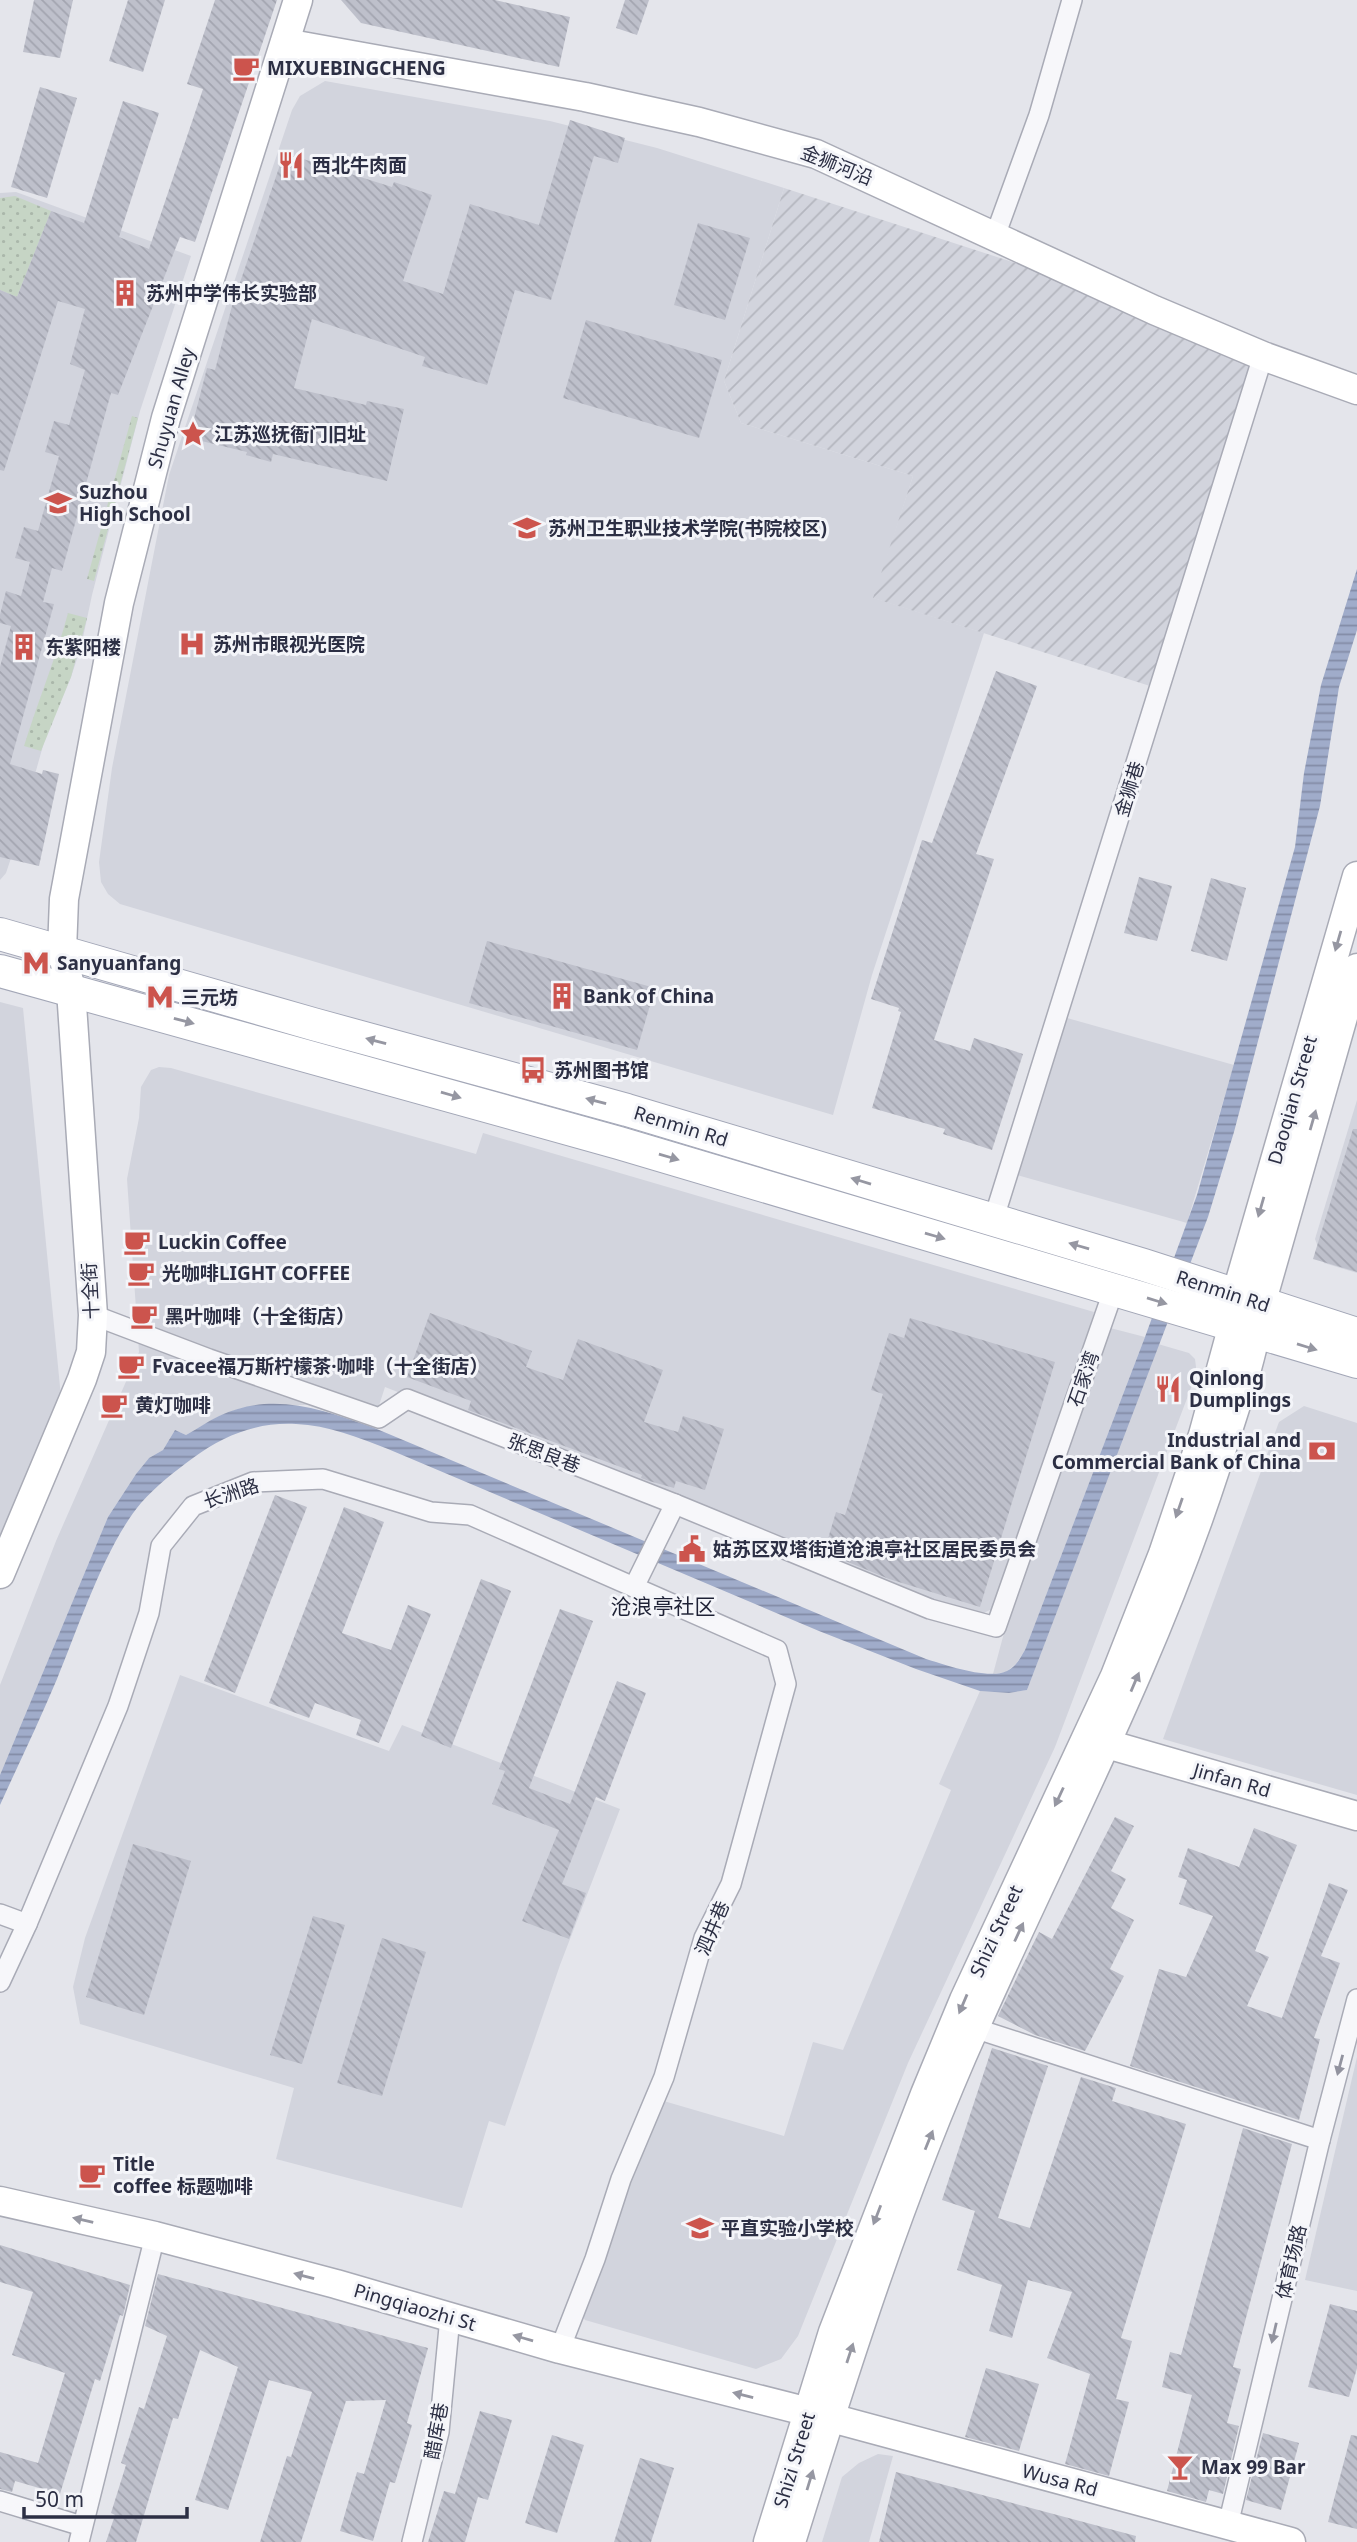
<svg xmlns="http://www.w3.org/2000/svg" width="1357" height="2542" font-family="'Noto Sans','Noto Sans SC',sans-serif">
<defs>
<pattern id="industrial-furrows" width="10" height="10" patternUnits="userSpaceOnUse" patternTransform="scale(1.75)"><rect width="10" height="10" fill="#d2d4dd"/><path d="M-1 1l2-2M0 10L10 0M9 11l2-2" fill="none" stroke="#b4b6bf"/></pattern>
<pattern id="grass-dots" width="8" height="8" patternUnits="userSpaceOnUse" patternTransform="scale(1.75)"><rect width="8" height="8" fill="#c6d5c5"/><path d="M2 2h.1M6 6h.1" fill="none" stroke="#aab7aa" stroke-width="1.8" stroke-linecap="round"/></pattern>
<pattern id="water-rules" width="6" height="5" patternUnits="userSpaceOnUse" patternTransform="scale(1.75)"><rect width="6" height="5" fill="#a0acca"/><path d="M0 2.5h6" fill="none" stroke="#838ca6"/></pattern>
<pattern id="building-back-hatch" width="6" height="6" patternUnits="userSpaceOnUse" patternTransform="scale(1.75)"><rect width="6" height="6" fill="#bec0cb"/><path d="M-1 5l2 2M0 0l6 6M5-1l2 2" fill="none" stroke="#a3a5b0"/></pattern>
</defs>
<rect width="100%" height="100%" fill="#e4e5eb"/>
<g fill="#d2d4dd">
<polygon points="325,81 550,121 657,148 784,188 724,381 741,423 913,476 874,598 984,633 872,975 833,1115 120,904 108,894 101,882 99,862 112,768 169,475 292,110 300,96"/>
<polygon points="16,192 191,256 140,411 92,595 81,647 71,677 46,735 14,849 6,873 0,880 0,193"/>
<polygon points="0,1002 23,1008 61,1397 0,1552"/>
<polygon points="1060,1016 1234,1065 1187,1223 1017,1175"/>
<polygon points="159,1067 171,1068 476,1154 483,1133 1094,1312 1091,1323 1145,1337 1025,1650 1016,1664 1006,1672 993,1674 1008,1618 990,1610 979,1615 963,1614 385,1387 372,1427 307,1405 281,1405 241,1408 219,1416 186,1435 175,1430 163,1450 149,1458 136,1474 108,1517 0,1775 0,1685 56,1541 139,1352 127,1179 139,1118 141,1087 151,1070"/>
<polygon points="1357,1100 1357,1273 1324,1263 1315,1239"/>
<polygon points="1158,1344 1189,1353 1195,1359 1196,1367 1194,1380 1055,1747 908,2063 798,2336 781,2359 756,2369 585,2320 580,2312 650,2097 784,2136 813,2042 843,2050 951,1790 939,1784 980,1691 1009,1693 1027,1690"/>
<polygon points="1304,1406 1357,1423 1357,1795 1163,1739 1279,1422"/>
<polygon points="180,1675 389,1751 402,1725 620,1809 560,1965 505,2126 489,2121 462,2208 276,2159 294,2088 80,2024 73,1987 85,1938"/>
<polygon points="1357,2057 1357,2291 1305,2280"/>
<polygon points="878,2454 893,2456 869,2542 822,2542 842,2477 859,2463"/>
</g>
<polygon fill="url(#industrial-furrows)" points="784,188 1034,269 1250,364 1150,686 873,598 913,476 741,423 724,381"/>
<g fill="url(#grass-dots)">
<polygon points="15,196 51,211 17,297 0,290 0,198"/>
<polygon points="132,416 138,418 94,581 87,579"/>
<path d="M68,613L87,618L71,677L41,751L24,746C38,701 56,658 68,613Z"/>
</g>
<path fill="url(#water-rules)" d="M1357,569V630L1339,687L1320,806L1234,1132L1208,1217L1027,1690L1009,1693L980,1691L916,1669L819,1631L388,1449C359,1438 328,1425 296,1424C257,1422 224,1435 193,1458C175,1471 156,1486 141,1503C106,1544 78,1628 57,1679C39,1722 19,1763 0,1805V1775L108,1517L136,1474L149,1458L163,1450L175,1430L186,1435C197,1429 208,1421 219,1416C272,1391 321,1409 372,1427L926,1659C946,1665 988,1680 1007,1671C1016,1667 1020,1658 1025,1650L1145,1337L1197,1195L1295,847L1304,773L1321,685Z"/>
<g fill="url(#building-back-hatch)">
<polygon points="34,0 73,0 60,58 23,52"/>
<polygon points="128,0 165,0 143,72 109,61"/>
<polygon points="215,0 277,0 195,242 180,237 118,395 111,393 62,571 52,568 43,602 54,604 10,764 42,774 43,770 59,774 39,866 0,857 0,667 11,626 0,623 0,615 6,591 21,596 30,562 15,558 24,527 38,531 59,456 45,452 54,421 69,425 85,370 70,364 85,309 58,301 4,471 0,470 0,290 17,297 51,211 84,223 123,101 159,113 119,237 149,249 203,89 187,84"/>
<polygon points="341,0 495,0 570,17 559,67 361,23"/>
<polygon points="625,0 649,0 637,35 616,28"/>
<polygon points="40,87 77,98 47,198 11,187"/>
<polygon points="570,120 625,138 618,163 594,156 551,300 515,290 487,385 422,366 425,357 312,319 294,388 366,405 367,401 404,409 387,481 273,454 271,462 246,455 247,452 189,438 207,368 215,370 232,306 284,153 392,187 394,182 432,195 403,281 443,294 470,204 539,225"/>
<polygon points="698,223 750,238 725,320 674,305"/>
<polygon points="586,320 722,360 699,438 563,398"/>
<polygon points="996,671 1037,686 976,854 994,859 934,1040 970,1051 974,1038 1023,1054 992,1150 943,1134 945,1129 872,1108 901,1012 898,1011 899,1008 871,999 922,840 932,843"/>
<polygon points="1139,877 1172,886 1157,941 1124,933"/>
<polygon points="1211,878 1246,888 1227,961 1191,951"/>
<polygon points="487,941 655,988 637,1050 469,1003"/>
<polygon points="1353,1129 1357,1129 1357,1272 1313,1259"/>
<polygon points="430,1313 532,1351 526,1367 563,1380 578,1339 663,1370 644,1422 678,1432 683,1416 724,1429 705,1490 676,1481 674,1488 649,1481 641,1478 642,1475 468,1410 471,1401 407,1377"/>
<polygon points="910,1318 1055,1362 980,1607 889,1579 824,1552 836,1512 845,1515 883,1394 871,1390 889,1333 904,1338"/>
<polygon points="275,1495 307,1507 235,1693 204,1681"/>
<polygon points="344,1507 384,1522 342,1633 391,1650 408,1605 431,1614 379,1743 356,1735 361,1720 315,1703 309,1718 269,1703"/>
<polygon points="481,1579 511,1591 451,1748 421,1736"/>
<polygon points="560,1609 593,1621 529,1788 570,1804 617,1681 646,1693 605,1801 596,1797 562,1884 586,1893 569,1939 522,1921 559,1830 492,1804 505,1771 499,1769"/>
<polygon points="1115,1817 1134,1826 1111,1871 1126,1879 1111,1908 1134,1920 1110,1969 1124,1976 1085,2051 1035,2035 998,2016 1039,1932 1052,1939"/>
<polygon points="1254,1828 1297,1845 1255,1951 1269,1957 1247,2006 1282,2018 1329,1883 1348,1890 1321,1956 1340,1963 1314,2038 1320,2039 1299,2120 1130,2066 1159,1969 1186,1977 1213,1916 1179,1904 1187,1880 1178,1877 1188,1848 1239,1867"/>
<polygon points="133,1844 191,1861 144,2015 86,1997"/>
<polygon points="313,1916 345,1925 302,2064 270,2055"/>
<polygon points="382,1938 426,1952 382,2096 337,2083"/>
<polygon points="992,2048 1048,2066 998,2218 1030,2228 1081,2077 1116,2088 1112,2101 1186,2124 1121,2338 1132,2341 1116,2399 1129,2402 1109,2476 1065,2464 1090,2374 1047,2358 1072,2292 1028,2280 1012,2338 989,2331 1002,2285 957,2270 975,2211 942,2200"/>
<polygon points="1243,2128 1292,2144 1233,2367 1241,2369 1227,2423 1239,2426 1223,2494 1209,2490 1206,2502 1167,2491 1192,2395 1162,2387 1170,2352 1181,2355"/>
<polygon points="0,2245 130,2285 123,2316 120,2315 119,2318 100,2381 95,2379 60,2494 15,2481 12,2492 0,2489 0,2452 38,2463 65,2373 12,2355 33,2292 0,2282"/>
<polygon points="158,2274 428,2348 407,2423 412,2425 395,2483 390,2482 373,2541 340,2531 357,2472 364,2474 386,2400 346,2401 301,2542 260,2542 287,2456 291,2457 312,2392 269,2380 228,2510 195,2500 238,2367 200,2350 178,2419 173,2418 136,2542 106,2542 115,2515 111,2513 126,2465 121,2463 139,2407 144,2409 167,2336 145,2326"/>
<polygon points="1330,2304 1357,2311 1357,2368 1349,2397 1308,2387"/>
<polygon points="986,2368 1039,2384 1019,2451 965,2437"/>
<polygon points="480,2411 512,2420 488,2500 478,2497 465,2542 428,2542 444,2491 455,2494"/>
<polygon points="1263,2433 1299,2443 1281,2510 1246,2500"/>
<polygon points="552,2435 584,2445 557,2533 525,2523"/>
<polygon points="1351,2435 1357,2436 1357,2529 1328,2522"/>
<polygon points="640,2458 674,2468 651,2542 614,2542"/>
<polygon points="896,2472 1136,2536 1135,2542 879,2542"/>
</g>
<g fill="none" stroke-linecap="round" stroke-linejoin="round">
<defs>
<g id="street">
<polyline points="995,236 1039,115 1072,0"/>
<polyline points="993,1221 1263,356"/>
<polyline points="93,1315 209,1359 379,1418 407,1399 675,1504 930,1609 996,1627 1114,1289"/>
<polyline points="634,1587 675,1504"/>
<polyline points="0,1914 27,1924"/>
<polyline points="0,1982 27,1924 118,1706 149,1613 161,1546 193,1506 253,1482 323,1479 431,1512 470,1515 777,1650 786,1684 731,1884 704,1938 664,2077 621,2179 595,2259 560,2349"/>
<polyline points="974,2028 1320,2140"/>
<polyline points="0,2501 82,2526"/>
<polyline points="1228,2525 1320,2140 1357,1999"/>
<polyline points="79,2542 155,2236"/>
<polyline points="412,2542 439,2432 450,2317"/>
</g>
<g id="secondary">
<polyline points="285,43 585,97 699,122 816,154 1154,310 1263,356 1357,390"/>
<polyline points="0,1574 82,1379 91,1352 93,1315 71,990 62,951 64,899 119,603 166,418 298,0"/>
<polyline points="1090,1737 1107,1744 1357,1816"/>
<polyline points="0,2201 155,2236 336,2284 560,2349 809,2412 1291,2542"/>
<polyline points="768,2542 833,2332 925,2094 964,2000 1115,1676 1163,1554 1203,1435 1233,1325 1236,1295 1357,876"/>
<path d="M791,2542C845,2368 900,2194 975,2027C1057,1842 1152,1664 1215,1470C1232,1416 1253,1360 1261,1304L1357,968"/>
</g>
<g id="primary">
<polyline points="0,934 313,1024 627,1110 1144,1265 1357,1334"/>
<polyline points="0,971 619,1143 1357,1362"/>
</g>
</defs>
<use href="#street" stroke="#a9abb6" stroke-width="22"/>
<use href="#secondary" stroke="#a9abb6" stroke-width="31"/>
<use href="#primary" stroke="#a3a7b7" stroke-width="34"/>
<use href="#street" stroke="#f7f7fa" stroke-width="19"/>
<use href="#secondary" stroke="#fff" stroke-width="28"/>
<use href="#primary" stroke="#fff" stroke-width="32"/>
</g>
<defs><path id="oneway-solid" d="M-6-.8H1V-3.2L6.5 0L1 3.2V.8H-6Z" transform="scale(1.75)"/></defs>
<g fill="#9697a2">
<use href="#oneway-solid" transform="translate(1338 941) rotate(106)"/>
<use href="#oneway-solid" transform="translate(184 1021) rotate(15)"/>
<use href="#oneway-solid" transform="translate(376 1041) rotate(-165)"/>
<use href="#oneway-solid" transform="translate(451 1095) rotate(16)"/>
<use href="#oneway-solid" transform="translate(596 1101) rotate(-165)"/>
<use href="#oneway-solid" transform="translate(1313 1120) rotate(-74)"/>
<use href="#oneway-solid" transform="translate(669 1157) rotate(16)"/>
<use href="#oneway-solid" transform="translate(861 1181) rotate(-163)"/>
<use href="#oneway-solid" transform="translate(1261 1207) rotate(106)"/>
<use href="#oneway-solid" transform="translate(935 1236) rotate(16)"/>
<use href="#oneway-solid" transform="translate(1079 1246) rotate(-164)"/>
<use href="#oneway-solid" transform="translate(1157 1301) rotate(17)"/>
<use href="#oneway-solid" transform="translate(1307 1347) rotate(17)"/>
<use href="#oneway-solid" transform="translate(1179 1508) rotate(109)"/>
<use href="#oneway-solid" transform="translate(1135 1682) rotate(-67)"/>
<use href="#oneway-solid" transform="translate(1059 1797) rotate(115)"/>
<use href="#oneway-solid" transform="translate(1019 1932) rotate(-65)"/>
<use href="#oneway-solid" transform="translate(963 2004) rotate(113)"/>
<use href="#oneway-solid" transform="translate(929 2140) rotate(-68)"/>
<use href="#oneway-solid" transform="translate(877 2215) rotate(111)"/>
<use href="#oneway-solid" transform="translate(83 2220) rotate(-167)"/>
<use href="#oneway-solid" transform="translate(304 2276) rotate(-165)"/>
<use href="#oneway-solid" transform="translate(523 2338) rotate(-164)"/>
<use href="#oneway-solid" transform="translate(850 2353) rotate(-72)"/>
<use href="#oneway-solid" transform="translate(743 2395) rotate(-166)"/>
<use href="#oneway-solid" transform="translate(810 2480) rotate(-73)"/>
</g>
<g fill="#92939f">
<use href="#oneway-solid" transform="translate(1340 2065) rotate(105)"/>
<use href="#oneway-solid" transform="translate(1274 2333) rotate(103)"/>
</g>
<defs>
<symbol id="cafe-bare" viewBox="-9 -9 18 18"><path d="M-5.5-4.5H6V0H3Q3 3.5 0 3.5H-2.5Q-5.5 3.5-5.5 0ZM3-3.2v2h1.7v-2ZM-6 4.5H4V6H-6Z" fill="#cc544d" stroke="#f4f5f9" stroke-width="2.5" paint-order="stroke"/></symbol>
<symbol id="restaurant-bare" viewBox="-9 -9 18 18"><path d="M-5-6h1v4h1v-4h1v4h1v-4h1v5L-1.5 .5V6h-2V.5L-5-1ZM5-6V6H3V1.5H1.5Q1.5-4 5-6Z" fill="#cc544d" stroke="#f4f5f9" stroke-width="2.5" paint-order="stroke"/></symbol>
<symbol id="building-bare" viewBox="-9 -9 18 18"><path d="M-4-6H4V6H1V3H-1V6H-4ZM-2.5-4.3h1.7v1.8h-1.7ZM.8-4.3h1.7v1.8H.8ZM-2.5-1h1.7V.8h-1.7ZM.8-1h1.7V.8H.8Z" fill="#cc544d" stroke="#f4f5f9" stroke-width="2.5" paint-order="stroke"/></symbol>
<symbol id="sight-bare" viewBox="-9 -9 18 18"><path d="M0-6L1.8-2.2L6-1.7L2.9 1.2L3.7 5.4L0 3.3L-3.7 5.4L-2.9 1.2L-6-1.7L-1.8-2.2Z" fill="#cc544d" stroke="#f4f5f9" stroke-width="2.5" paint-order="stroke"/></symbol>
<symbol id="school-bare" viewBox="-9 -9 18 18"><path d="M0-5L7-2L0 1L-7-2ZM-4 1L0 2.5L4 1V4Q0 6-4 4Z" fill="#cc544d" stroke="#f4f5f9" stroke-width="2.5" paint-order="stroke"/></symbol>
<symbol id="university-bare" viewBox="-9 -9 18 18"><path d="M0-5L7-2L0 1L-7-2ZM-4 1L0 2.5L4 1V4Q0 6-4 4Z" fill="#cc544d" stroke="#f4f5f9" stroke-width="2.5" paint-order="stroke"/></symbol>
<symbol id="hospital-bare" viewBox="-9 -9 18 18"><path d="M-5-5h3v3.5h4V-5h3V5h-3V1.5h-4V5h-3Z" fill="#cc544d" stroke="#f4f5f9" stroke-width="2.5" paint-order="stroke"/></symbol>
<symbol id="metro-bare" viewBox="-9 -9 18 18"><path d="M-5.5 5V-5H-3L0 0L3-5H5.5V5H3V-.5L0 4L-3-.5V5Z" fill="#cc544d" stroke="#f4f5f9" stroke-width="2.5" paint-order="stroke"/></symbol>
<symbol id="bus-bare" viewBox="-9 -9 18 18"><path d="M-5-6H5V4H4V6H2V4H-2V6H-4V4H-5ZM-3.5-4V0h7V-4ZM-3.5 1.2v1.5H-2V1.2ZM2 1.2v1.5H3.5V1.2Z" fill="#cc544d" stroke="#f4f5f9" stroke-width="2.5" paint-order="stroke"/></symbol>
<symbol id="bank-bare" viewBox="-9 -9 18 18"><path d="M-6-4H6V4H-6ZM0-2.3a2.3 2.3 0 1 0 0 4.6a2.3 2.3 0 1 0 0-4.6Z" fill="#cc544d" stroke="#f4f5f9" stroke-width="2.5" paint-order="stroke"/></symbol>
<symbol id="civic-bare" viewBox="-9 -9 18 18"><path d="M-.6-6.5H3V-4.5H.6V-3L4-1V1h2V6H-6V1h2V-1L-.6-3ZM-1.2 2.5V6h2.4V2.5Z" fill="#cc544d" stroke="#f4f5f9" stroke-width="2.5" paint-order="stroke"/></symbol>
<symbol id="bar-bare" viewBox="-9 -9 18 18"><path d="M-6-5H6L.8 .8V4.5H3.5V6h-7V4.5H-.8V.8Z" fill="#cc544d" stroke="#f4f5f9" stroke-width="2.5" paint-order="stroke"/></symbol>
</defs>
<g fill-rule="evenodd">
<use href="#cafe-bare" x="227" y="49" width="38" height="38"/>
<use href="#restaurant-bare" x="272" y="146" width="38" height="38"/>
<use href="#building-bare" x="106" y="274" width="38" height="38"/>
<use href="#sight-bare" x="174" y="415" width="38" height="38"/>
<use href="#school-bare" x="39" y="484" width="38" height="38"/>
<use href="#university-bare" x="508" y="509" width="38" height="38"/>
<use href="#hospital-bare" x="173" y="625" width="38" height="38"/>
<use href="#building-bare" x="5" y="628" width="38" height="38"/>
<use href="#metro-bare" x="17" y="944" width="38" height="38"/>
<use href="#building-bare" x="543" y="977" width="38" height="38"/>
<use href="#metro-bare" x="141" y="978" width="38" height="38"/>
<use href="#bus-bare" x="514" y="1051" width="38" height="38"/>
<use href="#cafe-bare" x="118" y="1223" width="38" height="38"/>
<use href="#cafe-bare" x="122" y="1254" width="38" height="38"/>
<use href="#cafe-bare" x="125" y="1297" width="38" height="38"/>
<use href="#cafe-bare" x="112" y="1347" width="38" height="38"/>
<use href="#restaurant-bare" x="1149" y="1370" width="38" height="38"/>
<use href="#cafe-bare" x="95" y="1386" width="38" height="38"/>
<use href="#bank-bare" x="1303" y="1432" width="38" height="38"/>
<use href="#civic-bare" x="673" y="1530" width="38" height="38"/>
<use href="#cafe-bare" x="73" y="2156" width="38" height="38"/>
<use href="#school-bare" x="681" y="2209" width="38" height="38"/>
<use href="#bar-bare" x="1161" y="2448" width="38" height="38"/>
</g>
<g text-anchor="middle" stroke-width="6" stroke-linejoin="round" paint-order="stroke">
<g font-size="19" font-weight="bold" fill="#2c2f44" stroke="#f4f5f9" text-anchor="start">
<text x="267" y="75">MIXUEBINGCHENG</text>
<text x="312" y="172">西北牛肉面</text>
<text x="146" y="300">苏州中学伟长实验部</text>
<text x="214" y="441">江苏巡抚衙门旧址</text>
<text x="79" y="499">Suzhou<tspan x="79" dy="22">High School</tspan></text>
<text x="548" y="535">苏州卫生职业技术学院(书院校区)</text>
<text x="213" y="651">苏州市眼视光医院</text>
<text x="45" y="654">东紫阳楼</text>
<text x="57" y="970">Sanyuanfang</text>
<text x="583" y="1003">Bank of China</text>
<text x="181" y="1004">三元坊</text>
<text x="554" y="1077">苏州图书馆</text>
<text x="158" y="1249">Luckin Coffee</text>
<text x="162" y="1280">光咖啡LIGHT COFFEE</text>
<text x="165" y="1323">黑叶咖啡（十全街店）</text>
<text x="152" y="1373">Fvacee福万斯柠檬茶·咖啡（十全街店）</text>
<text x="1189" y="1385">Qinlong<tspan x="1189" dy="22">Dumplings</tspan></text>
<text x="135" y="1412">黄灯咖啡</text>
<text x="1301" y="1447" text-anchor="end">Industrial and<tspan x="1301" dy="22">Commercial Bank of China</tspan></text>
<text x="713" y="1556">姑苏区双塔街道沧浪亭社区居民委员会</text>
<text x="113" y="2171">Title<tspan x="113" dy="22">coffee 标题咖啡</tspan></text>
<text x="721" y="2235">平直实验小学校</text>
<text x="1201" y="2474">Max 99 Bar</text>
</g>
<g font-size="19" fill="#2c2f44" stroke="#f4f5f9">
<text transform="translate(837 165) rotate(22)" y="7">金狮河沿</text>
<text transform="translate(171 408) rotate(-74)" y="7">Shuyuan Alley</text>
<text transform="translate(1129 789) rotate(-73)" y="7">金狮巷</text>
<text transform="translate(1292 1100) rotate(-74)" y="7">Daoqian Street</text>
<text transform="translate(681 1126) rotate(17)" y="7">Renmin Rd</text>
<text transform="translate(90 1291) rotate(-93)" y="7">十全街</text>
<text transform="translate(1223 1291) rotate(18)" y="7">Renmin Rd</text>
<text transform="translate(1083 1379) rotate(-71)" y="7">石家湾</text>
<text transform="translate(544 1453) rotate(21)" y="7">张思良巷</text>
<text transform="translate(231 1493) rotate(-18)" y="7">长洲路</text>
<text transform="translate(1232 1780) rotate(16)" y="7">Jinfan Rd</text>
<text transform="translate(712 1928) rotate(-67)" y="7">泗井巷</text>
<text transform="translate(996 1931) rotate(-65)" y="7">Shizi Street</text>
<text transform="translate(1291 2262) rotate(-77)" y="7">体育场路</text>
<text transform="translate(415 2307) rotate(16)" y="7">Pingqiaozhi St</text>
<text transform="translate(436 2431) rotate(-80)" y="7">醋库巷</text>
<text transform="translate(794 2460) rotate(-73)" y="7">Shizi Street</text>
<text transform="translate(1060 2480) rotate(15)" y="7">Wusa Rd</text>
</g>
<g font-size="21" fill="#1e2135" stroke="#f4f5f9">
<text x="663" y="1614">沧浪亭社区</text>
</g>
</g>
<path d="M24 2507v10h163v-10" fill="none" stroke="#2c2f44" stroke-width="3.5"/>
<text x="35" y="2507" font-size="21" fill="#2c2f44" stroke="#f4f5f9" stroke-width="5" paint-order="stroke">50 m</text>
</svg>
